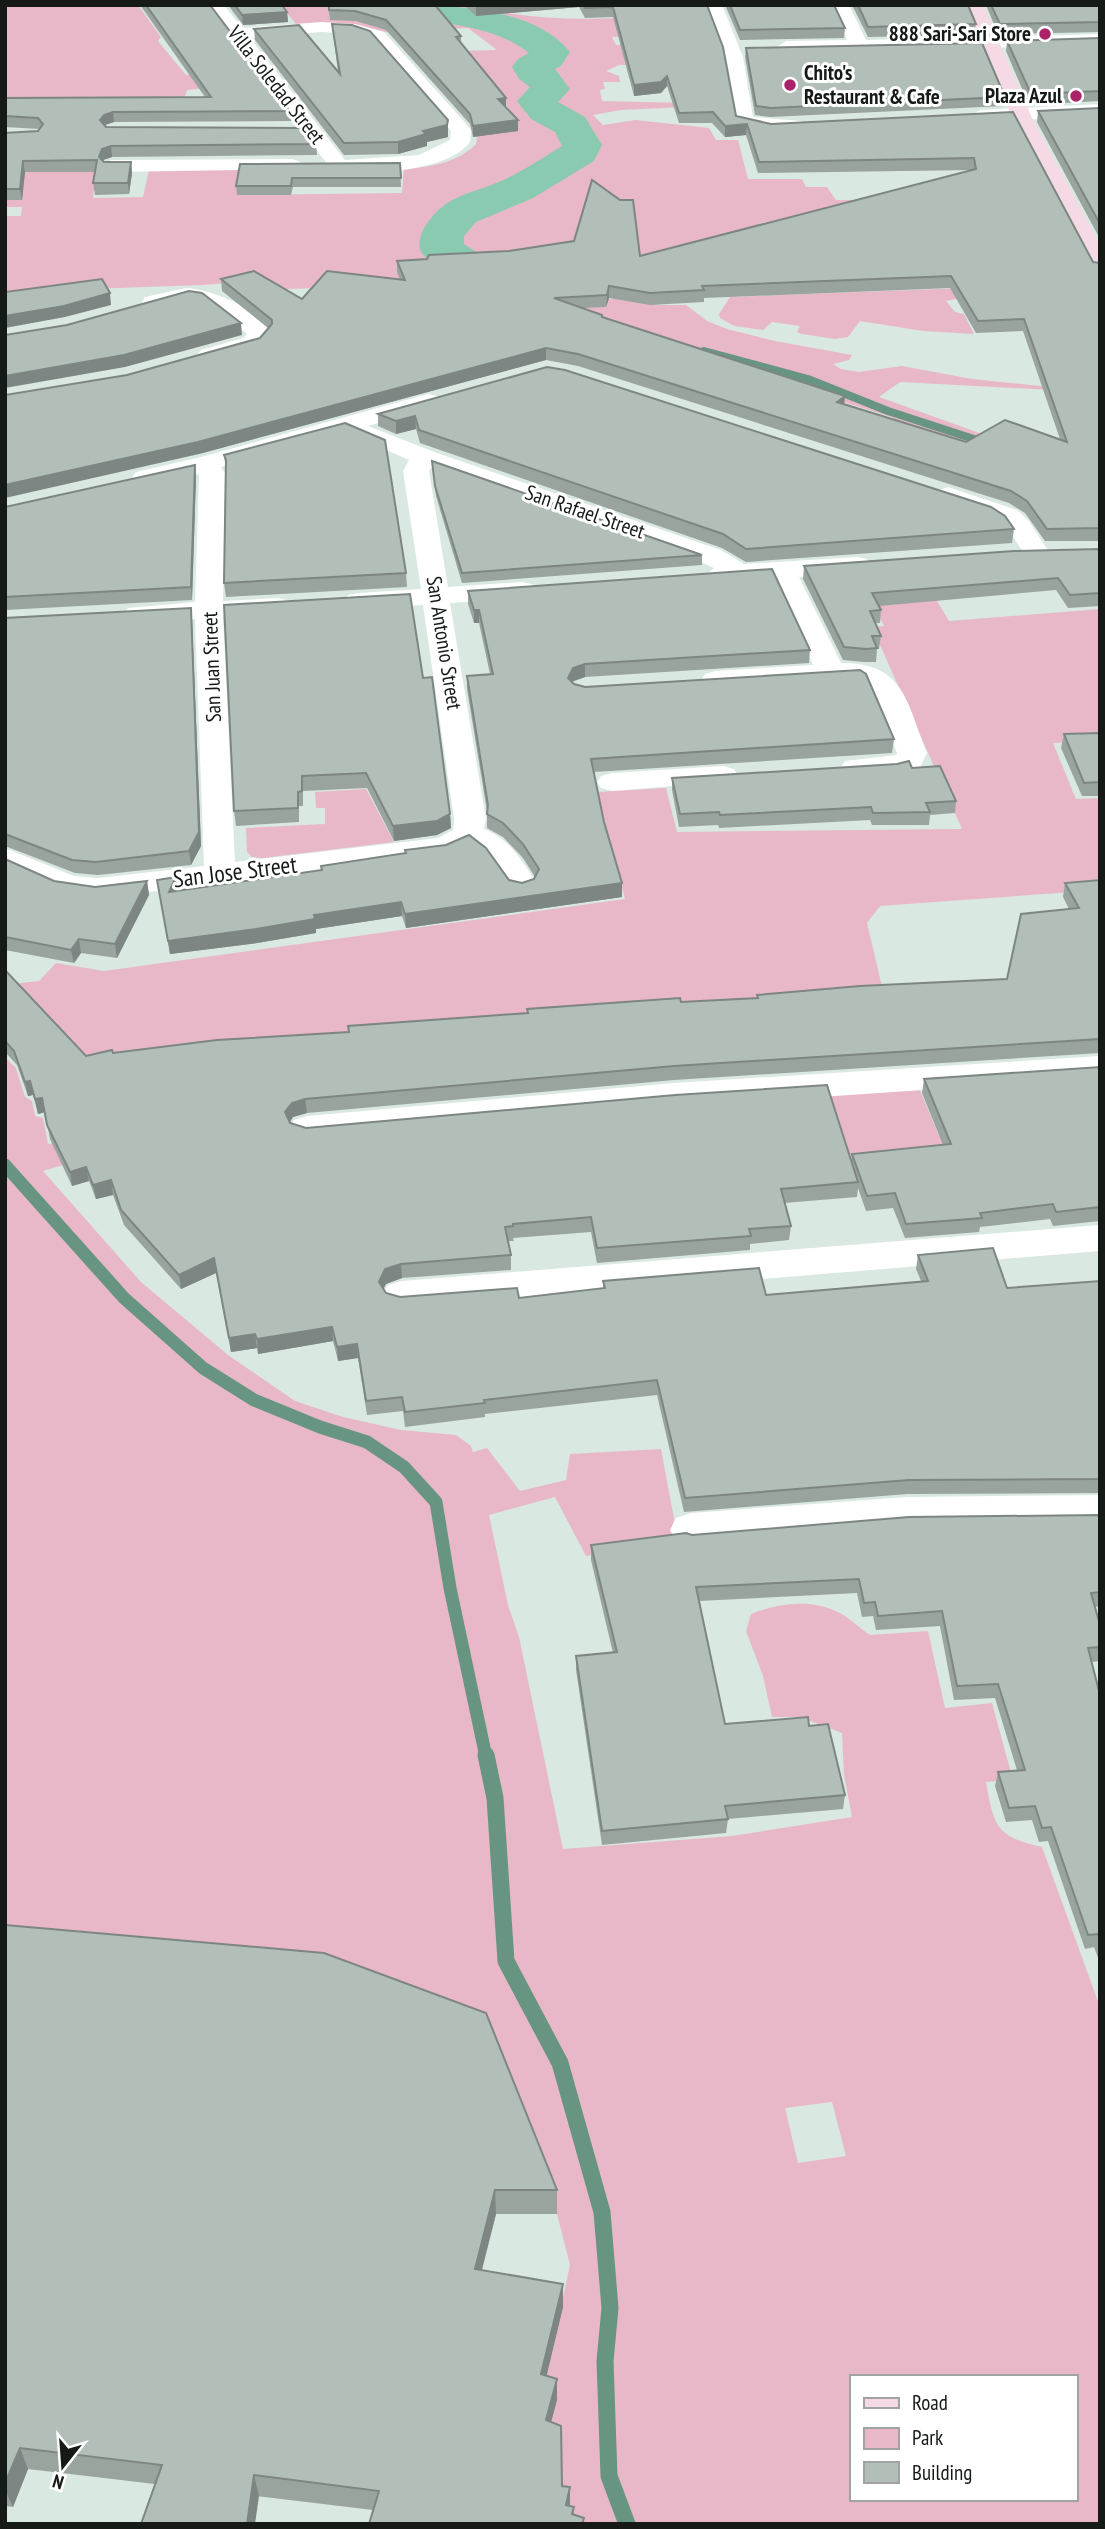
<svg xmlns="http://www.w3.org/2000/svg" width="1105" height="2529" font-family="'PT Sans Narrow',sans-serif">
<rect width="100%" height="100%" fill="#d9e8e1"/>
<g fill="#e8b8c9" fill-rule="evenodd">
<polygon points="5,5 138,5 161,37 158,41 186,75 246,68 258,82 187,90 181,107 44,97 5,97"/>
<path d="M275,5H470C521,18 567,20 620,18L630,37H612L616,45L705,44L709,65H619L606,71L619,76L620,82H603L605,89L600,90L602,101L686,103V107L621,110L593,115L603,125L635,120L709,128L716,140H738L748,179H802L806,187H827L836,200H854L860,210L760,223L763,231L564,301L654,297L658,305H686L707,321L727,329L775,341L852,355L849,360L833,364L841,369L859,372L902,366L972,379L1051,387L1054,390L900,382L879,397L1030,451L1100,470V543L1065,503L882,425L894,418L679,350L369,361L317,288L287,289L254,281L202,285L5,292V216H21L22,207H5V172L96,171L93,198L143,197L149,170H241L237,195L402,193L404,169C430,167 457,163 476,144L478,134L509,109L485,77L460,51L497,50L468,28L385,32L355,24H296L281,6Z"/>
<polygon points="965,288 961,298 946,301 955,312 964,314 974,334 923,331 860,321 848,337 835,339 802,334 797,332 800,326 772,322 763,330 734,326 720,318 719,314 730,297"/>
<path d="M918,569L949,621L1100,609V741L1053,743L1076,799L1100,798V890L880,906L867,923L884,995L75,1068C65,1030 40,1009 12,984L39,981L56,963L104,971L625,899L597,792L666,788L677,832L962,829L872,627L884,626L856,574Z"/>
<polygon points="366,789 394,842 263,858 252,857 247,852 246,828 325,824 325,808 316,808 315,792"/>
<path d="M5,1057L16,1068L25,1097L32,1101L35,1116L43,1118L48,1144L83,1139L87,1158L43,1171L141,1282L228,1355L295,1401L343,1417L401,1430L456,1435L471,1446L473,1452L487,1448L520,1491L566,1480L570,1454L661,1449L678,1540L586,1556L555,1497L489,1515L508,1605L519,1637L563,1849L732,1836L852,1817L844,1775L842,1733L800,1717H772L763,1676L746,1631L751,1614C779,1603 810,1599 838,1612C849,1617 859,1628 870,1635L928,1631L945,1708L992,1703L1013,1780L986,1782C994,1825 995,1837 1042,1847L1100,2007V2524H566L546,2441L542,2395L570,2265L557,2214L5,1949ZM832,2102L846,2156L798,2163L785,2108ZM851,2377H1075V2499H851Z"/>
<polygon points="919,1088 939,1136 946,1135 955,1155 848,1166 825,1091"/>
</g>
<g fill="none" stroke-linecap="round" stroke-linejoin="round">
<polyline stroke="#679582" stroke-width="8" points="704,351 808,379 888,411 986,443"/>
<polyline stroke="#679582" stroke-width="13" points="5,1165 124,1298 203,1368 254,1400 320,1427 367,1442 404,1467 436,1502 450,1588 486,1757"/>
<polyline stroke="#679582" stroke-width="17" points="486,1755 495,1798 506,1961 560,2063 602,2212 610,2308 605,2361 609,2476 627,2524"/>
<path fill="#8acab0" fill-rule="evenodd" d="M362,5C423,5 530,0 570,52L561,66L555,69L570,89L558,102L585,117L602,145L594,161L533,198L476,222L464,236V244L498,266L529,295L543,303L550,313L543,323C510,331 497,314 474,292C462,281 424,263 420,249C416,233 434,212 446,204C461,193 484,189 501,181C522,172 542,158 562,146L555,132L531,119L517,101L530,87L519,79L512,67L518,59L529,53C488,21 429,23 380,16L367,13Z"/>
<g fill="#fff" fill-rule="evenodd">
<path d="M206,5H224L242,28L322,22L355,24L384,32L468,126L471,130L470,142C449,172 363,177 331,169ZM322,32L353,34L372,40L451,131L450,140L419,155L345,160L250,38Z"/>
<polygon points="704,5 722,5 743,57 753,117 801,121 804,125 801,129 760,131 737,125 725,57"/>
<polygon points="831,5 849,5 866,40 1100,34 1100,46 779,51 777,47 786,41 847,40"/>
<polygon points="1100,104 1100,116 980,122 970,116 980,110"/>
<polygon points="292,159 299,161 302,165 299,169 112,172 105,170 102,166 105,162 112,160"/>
<path d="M186,288C210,289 266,310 271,336L259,348L209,362L201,360L197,355L201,350L243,338L247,334C224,314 205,297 173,304C162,306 155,309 145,307L142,302L145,297Z"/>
<path d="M428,394L437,396L440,401L437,406L368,426L437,453L721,550L744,564L857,557L867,559L871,565L867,571L799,577L841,663C905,662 907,704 927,753L920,767C900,777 866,779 845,773L841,767L845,761L896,755L897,753L873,690L859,681L715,689L705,686L701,680L705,674L715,671L813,665L773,579L721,582L711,580L707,574L714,568L701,562L431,468L429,471L448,587L522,582L532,584L536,590L532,596L522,598L450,603L486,819L484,829C510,839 523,862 537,884L532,891L521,894L510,891L488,860L470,846L446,856L98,898L57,892L5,869V848L74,876L98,878L204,866L195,619L138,622L128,620L124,614L128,608L195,602L199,474L145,485L136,482L132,477L136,472L201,457ZM345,432L409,460L403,471L421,589L358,593L348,595L344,601L348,607L358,609L423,605L454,819L453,830L438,838L235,862L223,617L287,612L291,606L287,600L277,598L223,601L225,473L221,467Z"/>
<polygon points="948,487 1017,510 1029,521 1049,552 1045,558 1036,560 1027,558 1010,532 999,522 939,500 935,495 939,490"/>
<polygon points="723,766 734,769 738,775 734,781 612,791 601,788 597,782 601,776 612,773"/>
<polygon points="1100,1056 1100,1078 674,1107 307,1140 294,1136 289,1128 294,1120 307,1116 674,1083"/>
<polygon points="1100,1225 1100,1251 402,1309 388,1305 382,1295 388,1285 402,1281"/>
<polygon points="1100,1495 1100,1527 907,1529 691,1547 676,1542 670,1530 676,1518 691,1513 907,1497"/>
</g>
<polygon fill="#f5dae5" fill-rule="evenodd" points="965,5 983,5 1032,118 1100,245 1100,273 1092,271 1089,266 1012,118"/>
</g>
<g fill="#99a49f" fill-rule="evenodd">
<polygon points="140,5 210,5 290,111 291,121 114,122 105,125 106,127 316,144 317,155 112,157 103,160 104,162 131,162 132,173 129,194 95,195 93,183 95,172 25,172 22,200 5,200 5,133 38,131 39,129 5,127 5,98 205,97"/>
<polygon points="228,5 282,5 287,12 288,22 243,25"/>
<polygon points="328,5 435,5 461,36 461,43 506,107 518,120 518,131 473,137 470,124 386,30 356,21 330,20"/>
<path d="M464,5H707L736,116L771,124L1013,112L1093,262L1100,263V541H1045L1025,513L1009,503L578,366L546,360L199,454L127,375L260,338L268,328L222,291L221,279L302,299L400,280L397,272V261L640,256L973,170L758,173L746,135L725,137L712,123H679L667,86L661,93L634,96L613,17L585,18L579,7L476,16ZM950,288L976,333L1023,331L1060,439L966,442L844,404L602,317L583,308L606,307L609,298L650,305L704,302V298Z"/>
<polygon points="725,5 834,5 845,28 844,38 740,40"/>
<polygon points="852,5 968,5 976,24 974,35 868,37"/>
<polygon points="986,5 1100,5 1100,32 998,34"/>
<polygon points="332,24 448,120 448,137 427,142 427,146 398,154 344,155 255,40 254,29 338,72"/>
<polygon points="1100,38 1100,101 1029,105 1006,51 1007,41"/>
<polygon points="746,48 1005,97 1004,106 770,117 755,115 745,57"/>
<polygon points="1100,108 1100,239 1037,122 1038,111"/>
<polygon points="400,163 401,187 293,187 291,195 237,195 236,186 240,164"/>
<polygon points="547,367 1014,529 1012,543 746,562 722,548 420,443 416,429 396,434 378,426 378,414"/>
<polygon points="224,455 406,573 407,587 226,597 224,583 226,470"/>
<polygon points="432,461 702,555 702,565 462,583 436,496"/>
<polygon points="195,465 196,477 192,600 5,610 5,507"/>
<polygon points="1100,549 1100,606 1068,608 1056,590 879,606 881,610 880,623 875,623 881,636 879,649 877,649 876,662 864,662 843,660 803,579 804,566"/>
<polygon points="468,591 810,650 809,663 585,677 572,682 574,684 585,687 894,739 892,753 594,772 604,822 622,883 622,897 406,928 402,916 316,929 316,933 257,943 170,954 157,880 178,891 321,870 321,866 405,854 405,850 522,883 534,879 535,877 523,858 503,837 487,828 487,811 467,689 467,676 490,674 479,623 474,623 468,604"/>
<polygon points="5,618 192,621 201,846 191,865 98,875 75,873 5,846"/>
<polygon points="423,678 450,814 451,828 437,835 394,841 367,788 303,791 303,806 299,806 299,822 236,826 234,811"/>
<polygon points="1100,733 1100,796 1082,796 1061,748 1064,734"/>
<polygon points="912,768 956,801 955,813 930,815 929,825 872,825 870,820 719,828 718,825 679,827 672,790 672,778"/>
<polygon points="5,859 54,881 95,887 147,881 149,895 117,958 81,953 74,963 5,950"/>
<polygon points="1100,880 1100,1053 674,1080 307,1113 293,1117 290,1122 306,1128 851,1161 852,1154 943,1145 922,1093 924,1079 1100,1067 1100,1221 1053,1226 1050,1219 980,1227 979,1232 905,1238 893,1208 866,1211 858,1188 857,1197 784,1203 791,1226 789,1240 750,1244 750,1250 597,1263 591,1232 513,1238 514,1241 508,1241 511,1255 511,1270 402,1278 386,1284 383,1289 386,1293 400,1297 519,1298 603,1288 603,1281 766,1295 921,1281 916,1269 918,1255 1007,1288 1100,1281 1100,1493 907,1494 684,1512 657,1395 485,1414 485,1417 405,1427 403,1411 367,1415 358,1358 338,1361 333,1341 258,1354 257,1348 231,1352 216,1273 181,1289 124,1225 113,1195 96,1199 89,1181 72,1186 50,1139 45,1112 38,1114 33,1095 28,1096 17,1065 5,1052 5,970 86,1056 349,1032 527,1013 527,1009 757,998 757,995 1007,979 1069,909 1063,897 1065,883"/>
<polygon points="1100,1515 1100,1606 1095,1607 1100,1647 1100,1661 1092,1662 1100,1695 1100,1963 1094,1947 1085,1949 1048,1841 1039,1842 1032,1820 1006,1822 995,1786 998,1772 1017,1770 995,1698 954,1700 940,1626 876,1630 873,1616 862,1617 857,1593 699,1601 725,1724 809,1726 845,1795 843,1809 728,1819 726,1833 602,1845 576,1670 576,1656 613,1653 591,1560 591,1545 692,1535"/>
<polygon points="5,1925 557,2190 557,2214 496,2214 482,2270 563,2284 563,2307 546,2375 557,2400 551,2422 562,2486 570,2506 574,2507 574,2515 584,2518 583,2524 369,2524 373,2510 28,2469 13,2507 5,2506"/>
</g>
<g fill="#7d8682">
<polygon points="579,5 579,7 476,16 476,6"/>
<polygon points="287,12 288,22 243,25 242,15"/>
<polygon points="667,76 667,86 661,93 634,96 634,85"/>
<polygon points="506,98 506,109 498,99"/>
<polygon points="113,112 114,122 105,125 100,120 104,115"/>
<polygon points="448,120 448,137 427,142 427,146 398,154 398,142"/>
<polygon points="518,120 518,131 473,137 473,126"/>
<polygon points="747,124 746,135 725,137 725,126"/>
<polygon points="111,146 112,157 103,160 99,157 102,149"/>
<polygon points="23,161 25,172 22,200 20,189"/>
<polygon points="131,162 132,173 129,194 128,183"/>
<polygon points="609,286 609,298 606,307 607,295"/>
<polygon points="110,293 111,305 65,317 5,328 5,316"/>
<polygon points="241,323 242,335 125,367 5,388 5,376"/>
<polygon points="546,348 546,360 199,454 5,498 5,485"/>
<polygon points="845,396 844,408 837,402"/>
<polygon points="415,416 416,429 396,434 396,421"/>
<polygon points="195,465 196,477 192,600 191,587"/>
<polygon points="191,608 192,621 201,846 191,865 189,851"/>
<rect x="474" y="610" width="5" height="13"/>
<polygon points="585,664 585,677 573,681 568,691 568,678 573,668"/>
<polygon points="450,814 451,828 437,835 394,841 393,826"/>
<polygon points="176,877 178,891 169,892"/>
<polygon points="147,881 149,895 117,958 115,944"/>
<polygon points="622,883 622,897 406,928 405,914"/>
<polygon points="401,902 402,916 316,929 316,933 257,943 170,954 168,941 314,915"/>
<polygon points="79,939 81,953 74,963 71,950"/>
<polygon points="30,1081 33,1095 28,1096 25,1082"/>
<polygon points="42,1098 45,1112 38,1114 35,1099"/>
<polygon points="305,1099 307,1113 293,1117 287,1127 285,1112 292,1103"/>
<polygon points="86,1167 89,1181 72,1186 70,1172"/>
<polygon points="111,1180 113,1195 96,1199 93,1185"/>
<polygon points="214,1258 216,1273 181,1289 179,1275"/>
<polygon points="401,1264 402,1278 386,1284 380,1296 379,1282 385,1269"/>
<polygon points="332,1327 333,1341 258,1354 257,1339"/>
<polygon points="255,1334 257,1348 231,1352 229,1338"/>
<polygon points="357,1344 358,1358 338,1361 337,1347"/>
<polygon points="495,2190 496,2214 476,2292 475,2269"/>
<polygon points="563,2284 563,2307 542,2395 541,2374"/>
<polygon points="557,2379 557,2400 546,2441 546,2420"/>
<polygon points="20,2448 28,2469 13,2507 5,2490 5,2483"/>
<polygon points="254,2475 259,2496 255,2524 247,2524"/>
<polygon points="570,2487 570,2508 566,2505"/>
</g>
<g fill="#b2bfb9" stroke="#7d8682" stroke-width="2" fill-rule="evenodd">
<polygon points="146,5 210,5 290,111 113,112 104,115 100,120 106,127 303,128 316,144 111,146 102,149 99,157 104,162 131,162 128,183 93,183 97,160 23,161 20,189 5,189 5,133 38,131 43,124 38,118 5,116 5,98 211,97"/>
<polygon points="235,5 282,5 287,12 242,15"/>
<polygon points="329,5 435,5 461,36 456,37 506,98 498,99 518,120 473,126 470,114 386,20 355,11 329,10"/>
<path d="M583,5H707L723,47L736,116L771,124L1013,112L1093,262L1100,263V528L1047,529L1027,501L1011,491L578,354L546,348L198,442L5,485V395L127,375L260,338L272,324V320L221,279L254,271L302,299L327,271L405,280L397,261L427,259L429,255L509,251L574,241L592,180L620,200H633L640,256L976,169L974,158L759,162L747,124L725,126L713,112L679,113L667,76L661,82L634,85L613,7L585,8ZM951,276L978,321L1024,319L1067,442L1005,420L966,442L837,402L845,396L602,317V315L554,298L607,295L609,286L650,293L704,290L702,286Z"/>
<polygon points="730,5 834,5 845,28 740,30"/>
<polygon points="858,5 968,5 976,24 868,27"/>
<polygon points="991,5 1100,5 1100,22 1000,24"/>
<polygon points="332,24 352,25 370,31 448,120 447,125 423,131 426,134 398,142 344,143 254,29 299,25 340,74"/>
<polygon points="1100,38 1100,91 1031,94 1007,41"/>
<polygon points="982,43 1005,97 771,108 756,106 746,48"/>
<polygon points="1100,108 1100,224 1038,111"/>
<polygon points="400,163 401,178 292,178 291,186 236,186 240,164"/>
<polygon points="102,279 110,293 64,306 5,316 5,292"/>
<polygon points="189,291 202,293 241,323 124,355 5,376 5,335 67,325"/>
<polygon points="547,367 565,370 991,507 1005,516 1014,529 746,549 723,534 419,430 415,416 396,421 378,414"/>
<polygon points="345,423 385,440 406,573 224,583 226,460 224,455"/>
<polygon points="432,461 702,555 462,573 435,486"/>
<polygon points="195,465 191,587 5,597 5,507"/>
<polygon points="1100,549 1100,593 1070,595 1058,578 872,593 881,610 870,611 881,636 872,636 877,648 866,649 844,647 804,566 1014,551"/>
<polygon points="772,569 810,650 585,664 573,668 568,678 574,684 585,687 860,670 866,674 894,739 591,759 604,822 622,883 405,914 401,902 314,915 315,919 256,929 168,941 157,880 176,877 169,892 322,870 321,866 406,853 405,850 446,845 469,835 486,848 509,880 522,883 534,879 539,869 523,844 503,823 487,814 488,805 467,676 493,674 479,610 474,610 468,591"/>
<polygon points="410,594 423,678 432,677 450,814 437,821 393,826 366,773 302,776 302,791 298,792 298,808 234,811 224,605"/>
<polygon points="191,608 199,832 189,851 96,862 72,860 5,834 5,618"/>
<polygon points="1100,733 1100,782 1084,783 1064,734"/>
<polygon points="909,761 912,768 940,766 956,801 926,803 930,812 873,813 871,807 720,815 719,812 680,814 672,778 897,764"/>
<polygon points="5,859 54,881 95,887 147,881 115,944 79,939 71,950 5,937"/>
<polygon points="1100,880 1100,1039 674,1066 305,1099 292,1103 285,1112 290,1123 306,1128 675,1095 827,1085 858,1182 781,1189 791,1226 749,1229 751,1236 597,1248 591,1217 513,1224 513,1226 505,1227 511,1255 401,1264 385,1269 379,1282 386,1293 400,1297 517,1288 519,1298 605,1288 603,1281 759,1268 766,1295 928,1281 918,1255 993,1248 1007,1288 1100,1281 1100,1479 909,1480 685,1498 657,1380 484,1400 485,1403 405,1412 402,1397 366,1401 357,1344 337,1347 332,1327 257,1339 255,1334 229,1338 214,1258 179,1275 121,1210 111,1180 93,1185 86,1167 70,1172 47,1125 42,1098 35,1099 30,1081 25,1082 14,1051 5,1041 5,970 86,1056 112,1050 113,1053 217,1040 349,1032 348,1026 528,1013 527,1009 680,998 681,1002 758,998 757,995 860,986 1007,979 1021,914 1079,908 1065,883"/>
<polygon points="1100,1067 1100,1207 1056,1212 1053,1204 980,1213 982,1218 906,1224 895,1193 867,1196 852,1154 951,1144 924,1079"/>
<polygon points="1100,1515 1100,1592 1091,1593 1100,1625 1100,1647 1088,1648 1100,1695 1100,1938 1098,1934 1088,1935 1051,1827 1042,1828 1035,1806 1009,1808 998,1772 1025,1770 998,1684 957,1686 942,1611 878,1616 875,1602 864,1603 859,1579 696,1587 725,1724 808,1717 809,1726 828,1724 845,1795 725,1806 728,1819 602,1831 576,1656 617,1652 591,1545 686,1533 692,1535 909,1517"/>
<polygon points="5,1925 324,1953 486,2013 557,2190 495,2190 475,2269 563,2284 541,2374 557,2379 546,2420 561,2426 562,2486 570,2487 566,2505 574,2507 572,2514 584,2518 582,2524 369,2524 379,2491 254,2475 247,2524 141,2524 162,2465 20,2448 5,2483"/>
</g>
<g fill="#aa2267" stroke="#fff" stroke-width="2.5">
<circle cx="1045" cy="34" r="7"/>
<circle cx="790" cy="85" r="7"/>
<circle cx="1076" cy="96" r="7"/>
</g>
<g text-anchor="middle" stroke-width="6" stroke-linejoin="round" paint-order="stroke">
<g font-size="21" font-weight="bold" fill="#151a17" stroke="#fff" text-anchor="end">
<text x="1031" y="41">888 Sari-Sari Store</text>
<text x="804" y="80" text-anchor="start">Chito's<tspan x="804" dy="24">Restaurant &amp; Cafe</tspan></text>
<text x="1062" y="103">Plaza Azul</text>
</g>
<g font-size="21" fill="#151a17" stroke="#fff">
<text transform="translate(276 85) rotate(52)" y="7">Villa Soledad Street</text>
<text transform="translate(585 512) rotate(19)" y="7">San Rafael Street</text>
<text transform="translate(444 643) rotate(81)" y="7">San Antonio Street</text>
<text transform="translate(212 667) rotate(-92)" y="7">San Juan Street</text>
</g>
<g font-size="24" fill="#151a17" stroke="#fff">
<text transform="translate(235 872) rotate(-7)" y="8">San Jose Street</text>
</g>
</g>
<rect width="1105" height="2529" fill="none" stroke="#151a17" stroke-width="14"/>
<rect x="850" y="2375" width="228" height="126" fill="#ffffff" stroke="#a1a3a2" stroke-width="2"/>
<rect x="864" y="2398" width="35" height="10" fill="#f5dae5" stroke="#a1a3a2" stroke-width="2"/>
<text x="912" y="2410" font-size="21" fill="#151a17">Road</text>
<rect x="864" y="2428" width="35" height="21" fill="#e8b8c9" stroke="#a1a3a2" stroke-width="2"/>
<text x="912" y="2445" font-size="21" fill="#151a17">Park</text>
<rect x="864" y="2462" width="35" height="21" fill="#b2bfb9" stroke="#a1a3a2" stroke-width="2"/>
<text x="912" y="2480" font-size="21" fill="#151a17">Building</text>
<g transform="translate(63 2466) rotate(197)" stroke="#ffffff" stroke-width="5" paint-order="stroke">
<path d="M0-5L12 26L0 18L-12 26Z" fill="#151a17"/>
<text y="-10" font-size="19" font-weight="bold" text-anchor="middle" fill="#151a17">N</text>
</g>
</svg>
